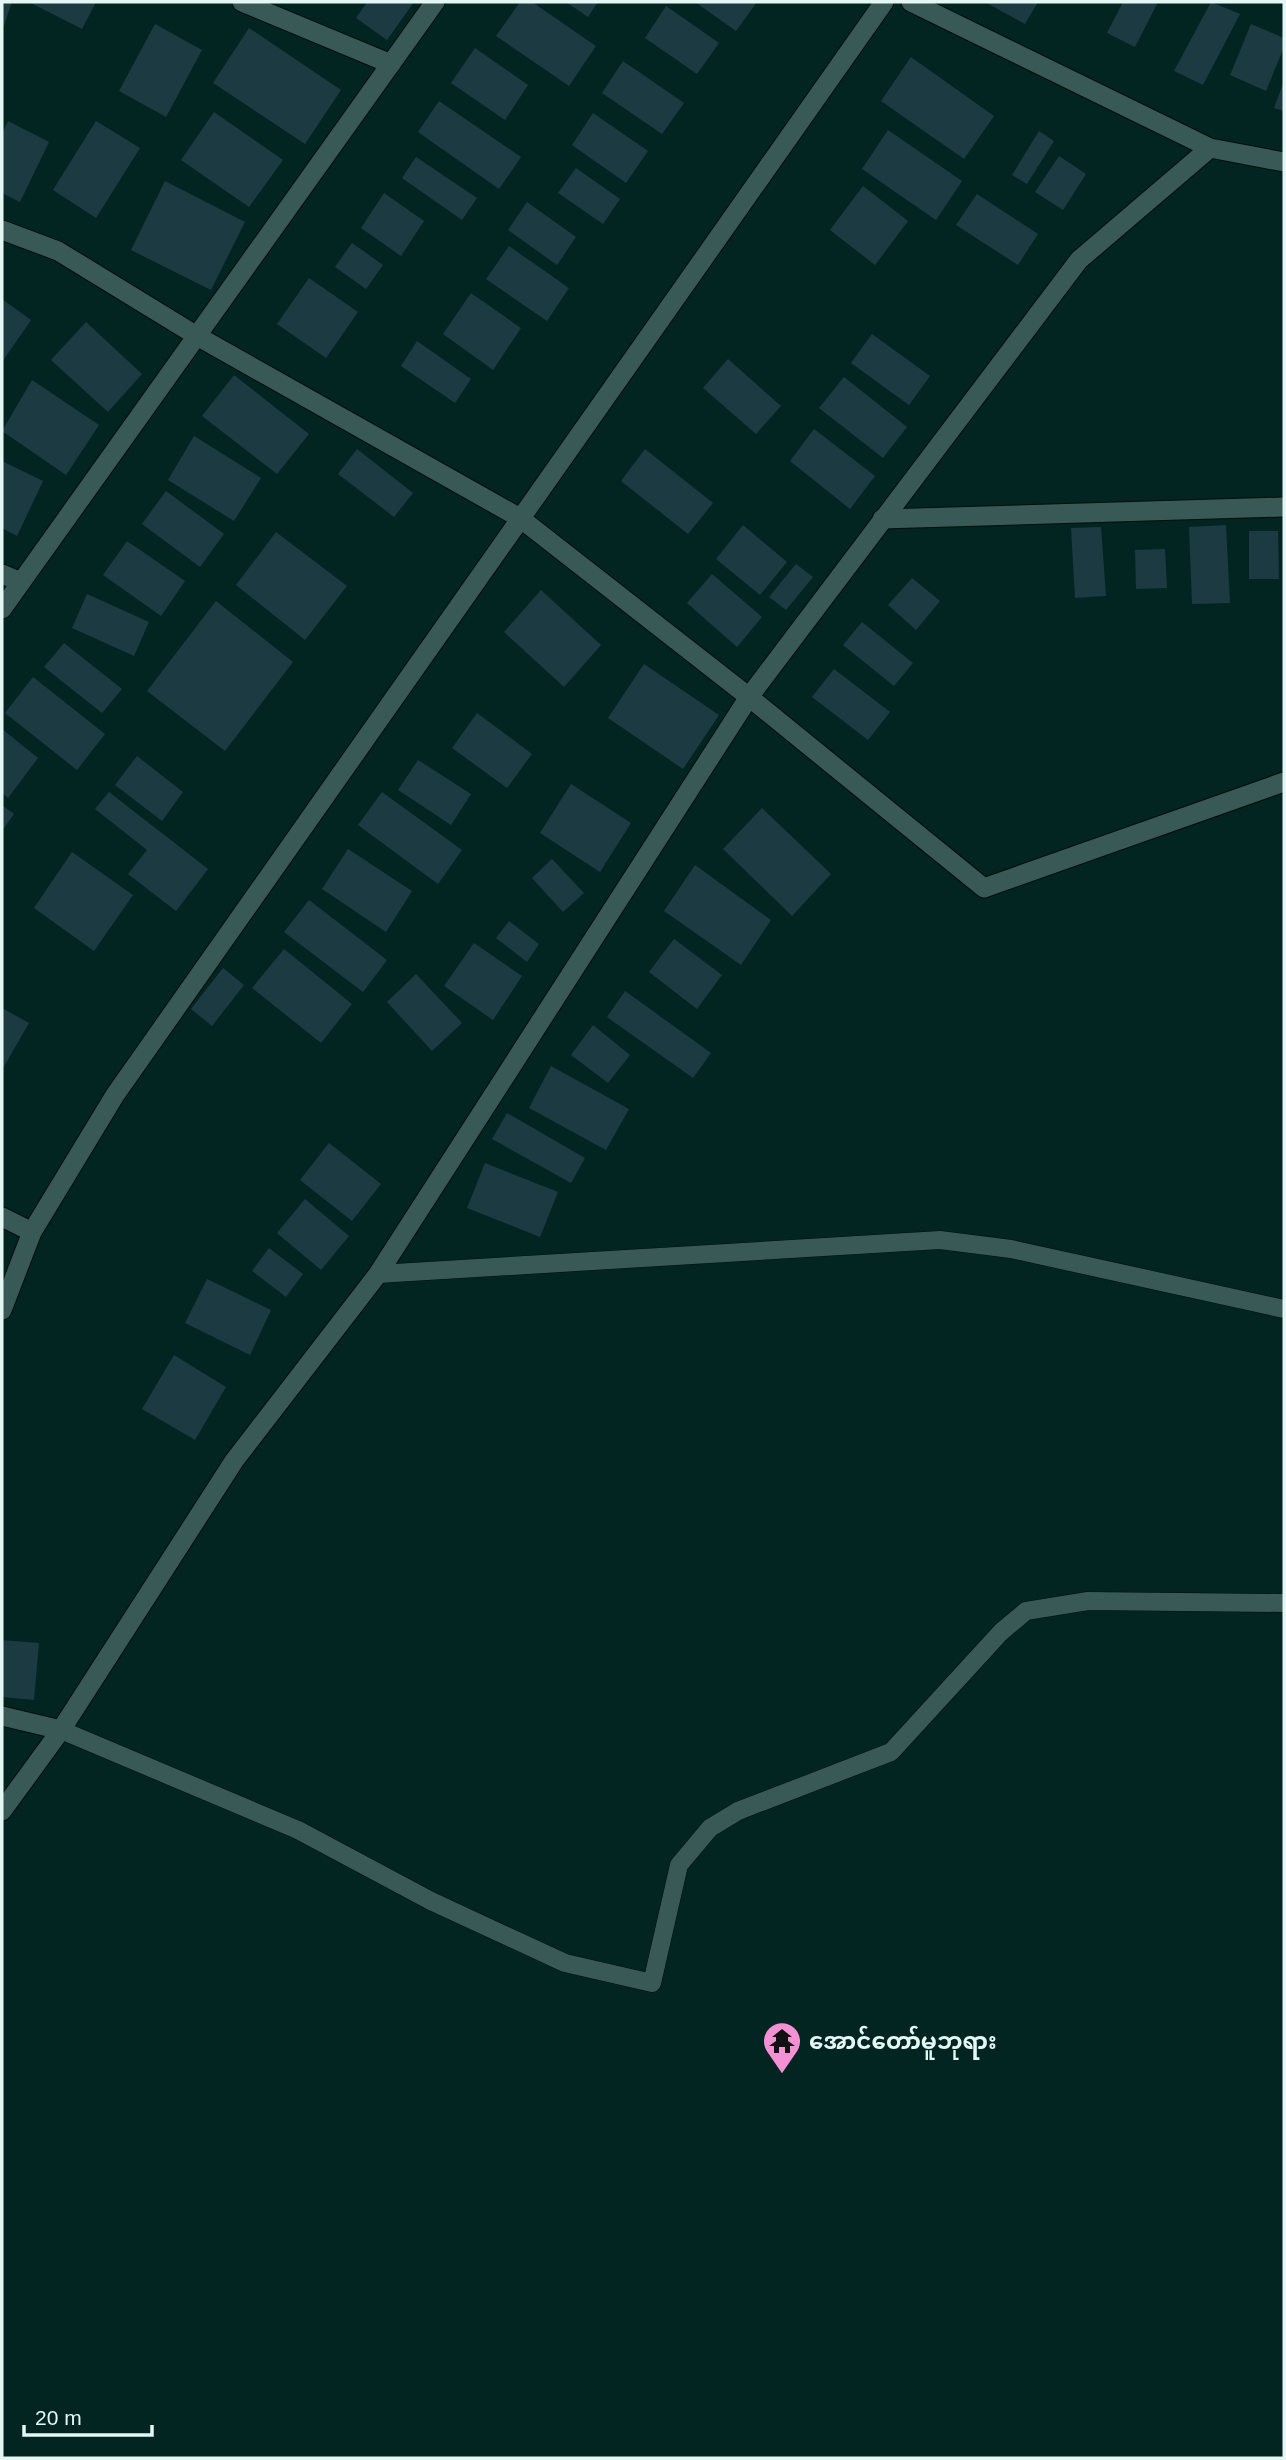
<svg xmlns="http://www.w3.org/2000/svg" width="1286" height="2460" font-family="Helvetica,'Noto Sans Myanmar',sans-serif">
<rect width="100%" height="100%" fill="#032522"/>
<g fill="#1c3a42">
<polygon points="2,2 12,2 2,31"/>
<polygon points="29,2 96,2 82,29"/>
<polygon points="367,2 414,2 387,40 356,18"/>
<polygon points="520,2 532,2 596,46 569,86 496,36"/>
<polygon points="566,2 598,2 588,17"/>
<polygon points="695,2 757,2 736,31"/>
<polygon points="985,2 1038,2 1025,24"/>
<polygon points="1123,2 1158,2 1135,47 1107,33"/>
<polygon points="1211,2 1240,14 1203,85 1174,71"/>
<polygon points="666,6 719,43 697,74 645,38"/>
<polygon points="155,24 202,50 166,117 119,91"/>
<polygon points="1251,24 1284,38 1284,47 1266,91 1230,75"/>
<polygon points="249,28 341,90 305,144 213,83"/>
<polygon points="475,48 528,85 505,120 451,83"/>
<polygon points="911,57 994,116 964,159 881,101"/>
<polygon points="623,61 684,103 662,134 602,93"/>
<polygon points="1284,81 1284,111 1274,108"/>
<polygon points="439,101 521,157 499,189 418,132"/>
<polygon points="214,112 283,160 249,207 181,160"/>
<polygon points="593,113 648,151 626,183 572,145"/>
<polygon points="8,121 49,142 20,202 2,193 2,134"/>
<polygon points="96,121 140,148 96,218 53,190"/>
<polygon points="888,130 962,181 936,220 862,169"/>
<polygon points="1039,131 1054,141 1027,184 1012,175"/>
<polygon points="1059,156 1086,174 1063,210 1035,192"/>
<polygon points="416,157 477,198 462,220 402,178"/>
<polygon points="576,168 620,199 603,224 558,193"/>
<polygon points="165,181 245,222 211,290 131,250"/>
<polygon points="863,186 908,221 875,265 830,230"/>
<polygon points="384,193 424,221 401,256 361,228"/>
<polygon points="977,194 1038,234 1018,265 956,225"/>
<polygon points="527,202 576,237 557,265 508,230"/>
<polygon points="352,243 383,265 366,289 335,267"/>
<polygon points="509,246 569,288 547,321 486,279"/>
<polygon points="309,278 358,312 326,358 277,324"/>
<polygon points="471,293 521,328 493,370 443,334"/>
<polygon points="2,299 31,320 2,362"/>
<polygon points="86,322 142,374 108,412 51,360"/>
<polygon points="872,334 930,376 909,405 851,363"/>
<polygon points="417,341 471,379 455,403 401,366"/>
<polygon points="728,359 781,406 756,434 703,388"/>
<polygon points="234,375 309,434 277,474 202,416"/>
<polygon points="844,377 907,427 883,458 819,408"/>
<polygon points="32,380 99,425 66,475 2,431"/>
<polygon points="814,429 875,476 850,509 790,461"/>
<polygon points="194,436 261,478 234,521 168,480"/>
<polygon points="357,449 413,493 394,517 338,474"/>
<polygon points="645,449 713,503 688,534 621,481"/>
<polygon points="2,461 43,481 17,536 2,528"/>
<polygon points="166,491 224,534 200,567 142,524"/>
<polygon points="743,525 787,562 760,595 716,559"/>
<polygon points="1226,525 1230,603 1192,604 1189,527"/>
<polygon points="1101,527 1106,596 1075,598 1071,528"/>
<polygon points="1249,531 1278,531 1279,579 1249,579"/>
<polygon points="276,532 347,586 305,640 236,585"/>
<polygon points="127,541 185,581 161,616 103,575"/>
<polygon points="1165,549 1167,588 1136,589 1135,550"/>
<polygon points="796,564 813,577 786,610 769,597"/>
<polygon points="712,574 762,617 737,647 687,603"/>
<polygon points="912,578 940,601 916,630 888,605"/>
<polygon points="541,590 601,645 564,687 504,632"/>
<polygon points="87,594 149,622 134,656 72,628"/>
<polygon points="216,601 293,662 225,751 147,691"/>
<polygon points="862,622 913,663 894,686 843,645"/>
<polygon points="64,643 122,689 102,713 44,667"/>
<polygon points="644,664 719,715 683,769 608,718"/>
<polygon points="834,669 890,712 868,740 812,697"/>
<polygon points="33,677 105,734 77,770 5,713"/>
<polygon points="477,713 532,754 507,788 452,748"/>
<polygon points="2,729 38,758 8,798 2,793"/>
<polygon points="137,756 183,792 162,821 115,785"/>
<polygon points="418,760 471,794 451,825 398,790"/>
<polygon points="571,784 631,823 600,872 540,833"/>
<polygon points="109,792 208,869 176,911 128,874 147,850 95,809"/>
<polygon points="382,792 462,850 438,884 358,825"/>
<polygon points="2,805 14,814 2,831"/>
<polygon points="762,808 831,874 792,916 723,849"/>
<polygon points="348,849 412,891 386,932 322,889"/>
<polygon points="72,852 133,895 94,951 34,908"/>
<polygon points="552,859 584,893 563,912 532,878"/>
<polygon points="695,865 771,920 741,965 664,911"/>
<polygon points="309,900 387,960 363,992 284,932"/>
<polygon points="509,921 539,944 527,962 496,938"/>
<polygon points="674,939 722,975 697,1009 649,972"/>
<polygon points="474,943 522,976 493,1020 444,986"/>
<polygon points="284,949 352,1004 321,1043 252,988"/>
<polygon points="223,968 244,985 212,1026 191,1009"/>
<polygon points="416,974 462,1023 432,1051 387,1002"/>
<polygon points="625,991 711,1053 693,1078 607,1017"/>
<polygon points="2,1008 29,1023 2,1070"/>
<polygon points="593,1025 630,1055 608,1083 571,1055"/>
<polygon points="551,1066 629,1109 606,1150 529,1108"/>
<polygon points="507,1113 585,1158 571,1183 492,1139"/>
<polygon points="329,1143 381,1184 352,1221 300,1180"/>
<polygon points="485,1163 558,1192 540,1237 467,1208"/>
<polygon points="305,1199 349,1236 321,1270 277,1233"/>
<polygon points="269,1248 303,1274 286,1297 252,1271"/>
<polygon points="207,1279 271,1310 250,1355 185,1323"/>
<polygon points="174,1355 226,1387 195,1440 142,1409"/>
<polygon points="2,1640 39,1643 34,1700 2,1697"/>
</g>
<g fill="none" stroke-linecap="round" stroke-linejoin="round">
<defs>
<g id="service">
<polyline points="378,1274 940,1240 1011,1249 1284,1309"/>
<polyline points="61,1730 298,1830 431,1901 565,1963 652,1983 679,1865 710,1828 738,1811 891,1752 1001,1632 1026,1611 1088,1601 1284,1603"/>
</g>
<g id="minor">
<polyline points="242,2 391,64"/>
<polyline points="911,2 1210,148 1284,162"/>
<polyline points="2,230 58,251 197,336 520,518 749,697 984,888 1284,782"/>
<polyline points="882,519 1284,507"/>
<polyline points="2,574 21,582"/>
<polyline points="2,609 435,2"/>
<polyline points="2,1217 32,1232"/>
<polyline points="2,1310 32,1232 115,1095 884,2"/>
<polyline points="2,1716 61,1730"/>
<polyline points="2,1811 61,1730 234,1461 378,1274 749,697 1079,260 1210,148"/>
</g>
</defs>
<use href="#service" stroke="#000d0b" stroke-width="19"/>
<use href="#minor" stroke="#000d0b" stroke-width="21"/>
<use href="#service" stroke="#385955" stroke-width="18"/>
<use href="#minor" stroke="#385955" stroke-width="19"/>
</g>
<defs>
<symbol id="temple-pin" viewBox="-11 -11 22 30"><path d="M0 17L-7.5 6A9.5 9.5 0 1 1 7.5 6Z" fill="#f491d4" stroke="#032522"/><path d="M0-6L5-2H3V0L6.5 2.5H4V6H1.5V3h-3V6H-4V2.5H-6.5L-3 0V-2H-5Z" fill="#111"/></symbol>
</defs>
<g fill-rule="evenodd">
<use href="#temple-pin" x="760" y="2019" width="44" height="60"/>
</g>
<g text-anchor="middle" stroke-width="7" stroke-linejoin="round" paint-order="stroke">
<g font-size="23" font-weight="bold" fill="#e5f7f4" stroke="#032522" text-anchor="start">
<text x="809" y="2049">အောင်တော်မူဘုရား</text>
</g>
</g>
<rect width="1286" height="2460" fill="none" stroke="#e5f7f4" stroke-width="7"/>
<path d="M24 2425v10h128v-10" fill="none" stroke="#e5f7f4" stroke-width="3.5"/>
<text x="35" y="2425" font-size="21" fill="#e5f7f4" stroke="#032522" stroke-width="5" paint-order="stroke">20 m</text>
</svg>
